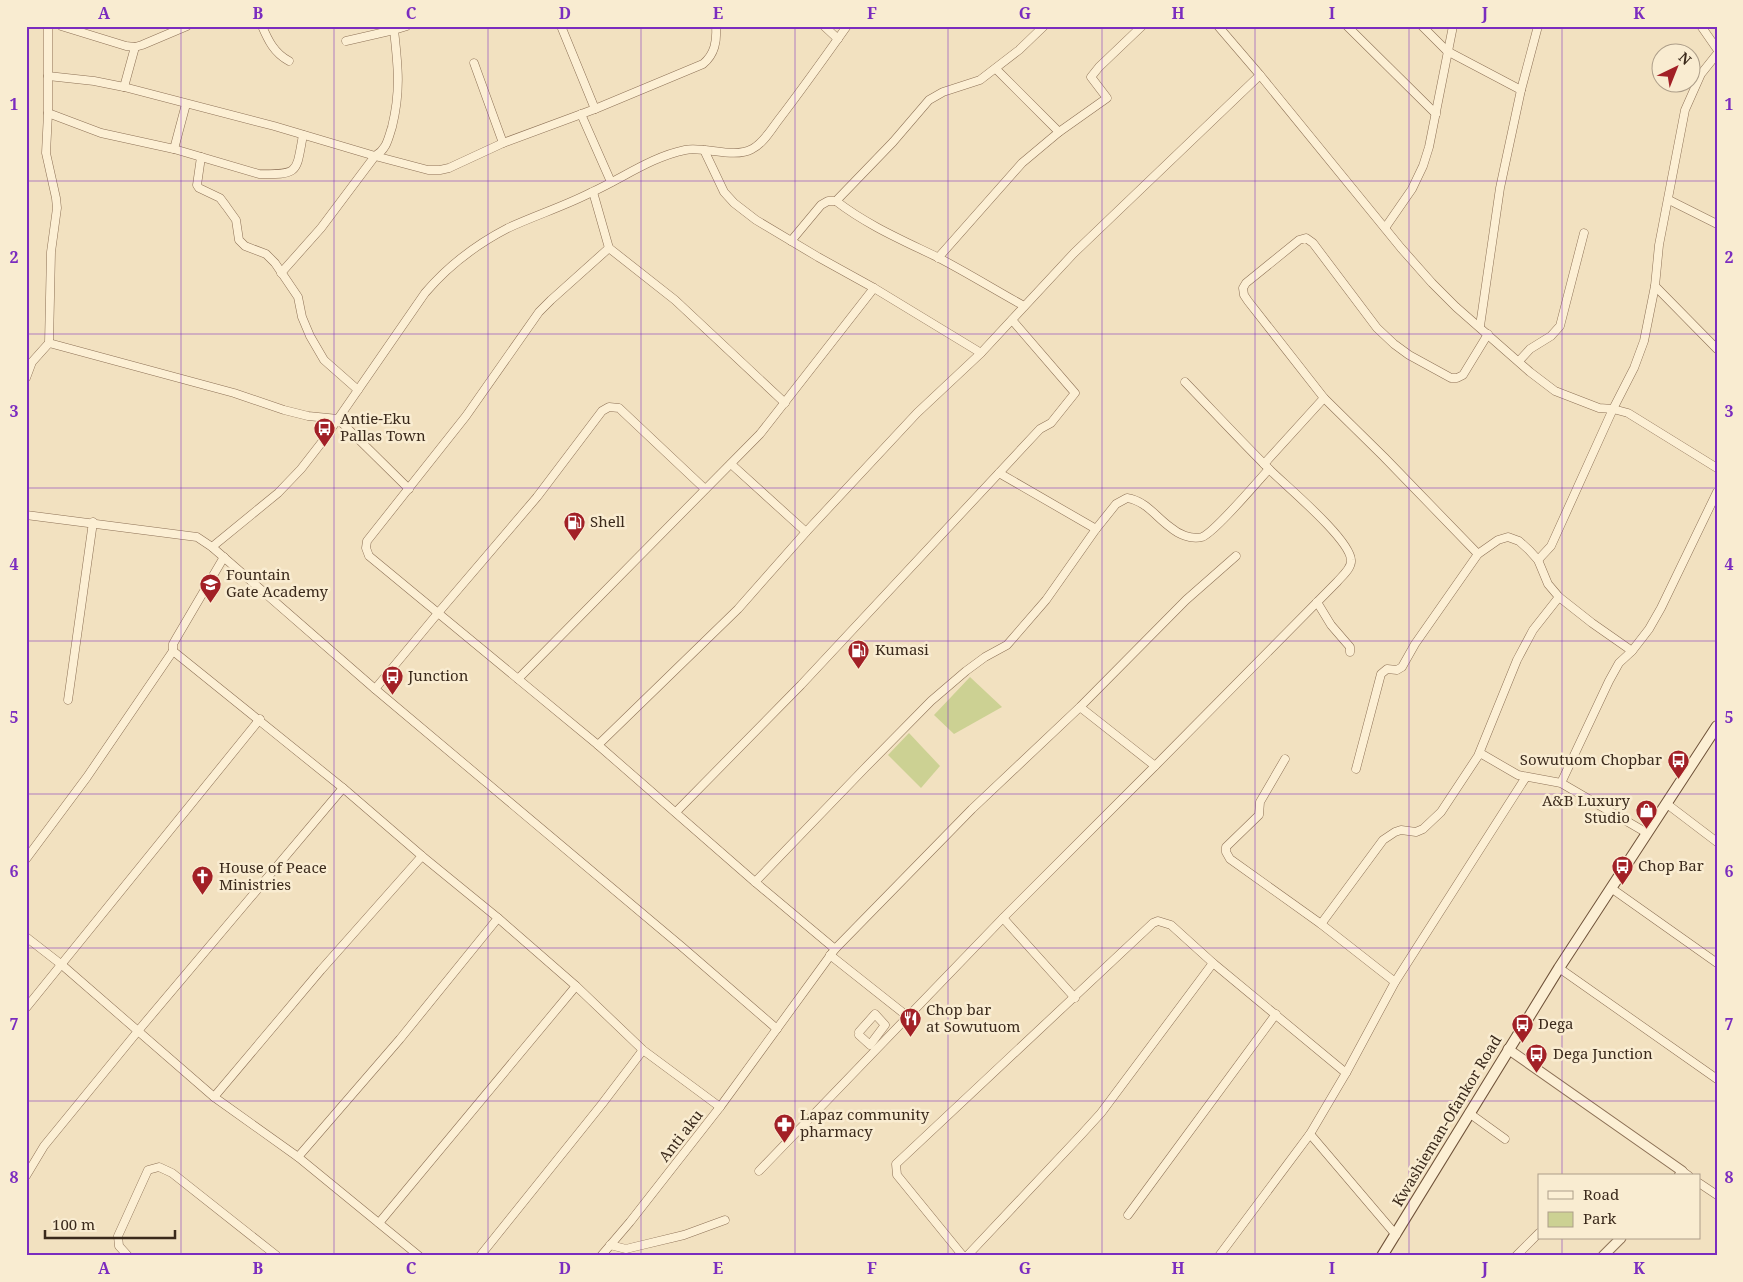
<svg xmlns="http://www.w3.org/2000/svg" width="1743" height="1282" font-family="'Noto Serif',serif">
<rect width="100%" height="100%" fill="#f2e1c0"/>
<g fill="#ccd193">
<polygon points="970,677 1002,707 954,734 934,715"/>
<polygon points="909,733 940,766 921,788 888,755"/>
</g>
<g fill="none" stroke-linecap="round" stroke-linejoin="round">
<defs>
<g id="minor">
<polyline points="61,26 126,46 135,47 142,45 187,26"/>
<path d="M262,26C268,40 274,53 289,61"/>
<polyline points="561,26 595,109"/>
<polyline points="824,26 838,39"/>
<polyline points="1218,26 1260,75 1401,248 1432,283 1456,307 1530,372 1555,391 1599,408 1613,409 1628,413 1717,468"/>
<polyline points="1347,26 1436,114"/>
<polyline points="1422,26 1447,51 1521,90"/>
<polyline points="1701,26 1717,49"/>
<polyline points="346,41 394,30"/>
<polyline points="474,63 503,143"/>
<polyline points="996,69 1059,132"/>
<path d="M48,76L94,81L124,87L274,126L375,156C387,149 388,139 392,127C401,91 398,66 394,30L407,26"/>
<polyline points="124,87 135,47"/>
<path d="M48,113L101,133L174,149L259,174C300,175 296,172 303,135"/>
<polyline points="581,114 611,182"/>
<polyline points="174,149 186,104"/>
<polyline points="704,150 724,192 734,203 756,220 818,257 874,288 981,353"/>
<polyline points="201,157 197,185 199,188 220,198 226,206 236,220 239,240 245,246 266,254 275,263 298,297 302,317 310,336 324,360 358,390"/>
<polyline points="593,192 609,248 675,300 785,403"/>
<polyline points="1669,200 1717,224"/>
<path d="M836,201C867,225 902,240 937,257C966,272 995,290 1024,306"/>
<polyline points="1385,228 1412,189 1423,166 1429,147 1453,26"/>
<polyline points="791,241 821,205 828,201 836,201 893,142 929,100 943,92 980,80 1019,50 1044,26"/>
<polyline points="609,248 551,300 539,312 466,416 367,541 366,548 369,556 598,745 755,882 835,949"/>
<polyline points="938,258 1022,163 1059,132 1107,98 1091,77 1099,67 1142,26"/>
<path d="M281,273L321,228L375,156L428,170H440L449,168L503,143L595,109L703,64C715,54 717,41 716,26"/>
<polyline points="1655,286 1717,349"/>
<polyline points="1480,326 1500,188 1521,90 1538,26"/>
<polyline points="49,343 234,393 284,410 308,416 338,419 409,489"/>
<polyline points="1519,361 1530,349 1551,336 1560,326 1584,233"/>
<polyline points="26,378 32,362 49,343 51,252 57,208 56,198 46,153 48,113 48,26"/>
<polyline points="731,464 806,532"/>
<polyline points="1264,464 1324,398"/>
<polyline points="999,473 1096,529"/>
<polyline points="26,515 197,537 212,547 375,689 681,946 777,1029"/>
<path d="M212,547L278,493L301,469L322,442L425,293C448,266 477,244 508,228C536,215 565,206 592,192C623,178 651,157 685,150C704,146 734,159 752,149C764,143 772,128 780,118C803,88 825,57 847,26"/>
<polyline points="1478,554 1384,457 1324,398 1248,301 1244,295 1243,288 1246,283 1299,240 1306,238 1313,243 1377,328 1394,344 1409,355 1451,378 1457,378 1463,375 1488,334"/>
<polyline points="1538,560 1551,546 1613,409 1634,368 1644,341 1655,286 1659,245 1685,110 1701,74 1717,54"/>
<polyline points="1317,602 1331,625 1350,647 1350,652"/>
<polyline points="173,651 343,788 422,856 498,918 576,986 643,1050 720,1107"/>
<polyline points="518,679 760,434 874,288"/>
<polyline points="375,689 438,613 537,497 602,411 609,407 619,408 705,489"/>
<polyline points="68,700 93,522"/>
<polyline points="1080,707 1155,766"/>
<polyline points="598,745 738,609 806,532 917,413 981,353 1074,253 1260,75"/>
<polyline points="1480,753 1518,775 1561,783 1647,833"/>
<polyline points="1285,759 1260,802 1259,815 1226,847 1226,852 1230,859 1321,924 1395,982"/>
<polyline points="1356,769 1381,674 1387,669 1397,670 1402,667 1415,644 1478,554 1498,540 1508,537 1519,541 1529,550 1538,560 1548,584 1559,597 1592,623 1632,651"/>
<polyline points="1561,783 1609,681 1619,663 1632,651 1649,629 1661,608 1717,492"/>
<polyline points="1667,804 1717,842"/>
<polyline points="676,812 801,685 1040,429 1051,423 1075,393 1012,320"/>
<polyline points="26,859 87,777 173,651 173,644 177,637 224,557"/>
<path d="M755,882L865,768L931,701L966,671L985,657L1007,645L1046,600L1096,529L1116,504L1127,498C1146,501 1155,516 1170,527C1178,534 1191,540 1202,537C1214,533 1258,481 1269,469"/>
<polyline points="1611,888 1717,963"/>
<polyline points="1003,918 1075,998"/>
<polyline points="1321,924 1383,840 1395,832 1401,830 1416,832 1423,829 1441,812 1478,756 1517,660 1533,630 1559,597"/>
<polyline points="26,937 62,965 214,1097 298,1157 419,1256"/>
<polyline points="830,955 907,1016"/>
<polyline points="1559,968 1717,1079"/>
<polyline points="26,1008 260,719"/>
<polyline points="859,1035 870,1045 885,1025 875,1014 859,1032"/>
<polyline points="214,1097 321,970 422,856"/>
<polyline points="1469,1113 1505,1139"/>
<polyline points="1310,1134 1396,1235"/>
<polyline points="298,1157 400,1039 498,918"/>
<path d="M759,1171L1003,918L1155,766L1337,582C1342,576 1352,568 1351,560C1350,539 1286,486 1270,470C1241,441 1213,411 1185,382"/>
<polyline points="1682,1171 1689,1176"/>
<polyline points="26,1176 44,1146 138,1031 343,788"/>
<polyline points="1699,1183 1717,1195"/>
<polyline points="1128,1215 1276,1014"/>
<polyline points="379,1223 576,986"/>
<polyline points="610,1245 626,1249 634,1247 684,1235 725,1220"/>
<polyline points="128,1256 119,1246 118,1236 148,1170 159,1167 172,1173 277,1256"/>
<polyline points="480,1256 602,1104 643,1050"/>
<polyline points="601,1256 630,1222 720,1107 835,949 972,809 1080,707 1186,600 1236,556"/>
<polyline points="963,1256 897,1175 896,1164 1153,923 1158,921 1171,925 1213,963 1346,1073"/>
<polyline points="967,1256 1081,1135 1101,1113 1213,963"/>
<polyline points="1219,1256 1310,1134 1346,1073 1395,982 1526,777"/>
<polyline points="1516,1256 1539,1233"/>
</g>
<g id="tertiary">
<polyline points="1508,1049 1682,1171 1679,1176"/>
<polyline points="1603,1256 1621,1238"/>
</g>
<polyline id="secondary" points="1382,1256 1559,968 1717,726"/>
</defs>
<use href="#minor" stroke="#8d7156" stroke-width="9"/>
<use href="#tertiary" stroke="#8d7156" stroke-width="11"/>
<use href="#secondary" stroke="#6f5239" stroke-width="12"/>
<use href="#minor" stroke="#fcefd4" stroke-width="8"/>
<use href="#tertiary" stroke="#fcefd4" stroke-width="9"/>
<use href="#secondary" stroke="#fcefd4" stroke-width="10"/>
</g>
<path fill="none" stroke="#7b2cbf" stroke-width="1" stroke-opacity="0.55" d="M181,26V1256M334,26V1256M488,26V1256M641,26V1256M795,26V1256M948,26V1256M1102,26V1256M1255,26V1256M1409,26V1256M1562,26V1176M26,181H1717M26,334H1717M26,488H1717M26,641H1717M26,794H1717M26,948H1717M26,1101H1717M1562,1238V1256"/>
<defs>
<symbol id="bus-pin" viewBox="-11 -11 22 30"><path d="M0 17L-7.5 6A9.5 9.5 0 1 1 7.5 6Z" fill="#a22026" stroke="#f9ecd1"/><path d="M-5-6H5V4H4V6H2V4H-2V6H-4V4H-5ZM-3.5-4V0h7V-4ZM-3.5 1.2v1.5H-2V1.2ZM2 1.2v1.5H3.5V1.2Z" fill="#fff"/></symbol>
<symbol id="fuel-pin" viewBox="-11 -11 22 30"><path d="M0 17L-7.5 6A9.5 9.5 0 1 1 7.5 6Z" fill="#a22026" stroke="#f9ecd1"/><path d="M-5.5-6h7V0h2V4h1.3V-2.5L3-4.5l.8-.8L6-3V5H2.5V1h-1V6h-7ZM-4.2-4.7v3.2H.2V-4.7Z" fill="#fff"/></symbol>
<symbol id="school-pin" viewBox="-11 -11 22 30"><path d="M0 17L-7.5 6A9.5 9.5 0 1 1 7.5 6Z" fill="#a22026" stroke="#f9ecd1"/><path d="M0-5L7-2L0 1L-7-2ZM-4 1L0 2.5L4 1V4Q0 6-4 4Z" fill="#fff"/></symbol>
<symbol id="shop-pin" viewBox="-11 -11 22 30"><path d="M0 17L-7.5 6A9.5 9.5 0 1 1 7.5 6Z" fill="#a22026" stroke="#f9ecd1"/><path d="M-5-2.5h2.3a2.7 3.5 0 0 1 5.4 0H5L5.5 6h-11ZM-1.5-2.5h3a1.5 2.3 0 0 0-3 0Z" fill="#fff"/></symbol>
<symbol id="church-pin" viewBox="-11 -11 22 30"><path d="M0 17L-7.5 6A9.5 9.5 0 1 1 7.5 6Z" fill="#a22026" stroke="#f9ecd1"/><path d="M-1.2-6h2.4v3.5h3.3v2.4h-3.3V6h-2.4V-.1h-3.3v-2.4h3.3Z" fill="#fff"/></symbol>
<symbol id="restaurant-pin" viewBox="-11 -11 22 30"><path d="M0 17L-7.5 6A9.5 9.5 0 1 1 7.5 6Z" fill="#a22026" stroke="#f9ecd1"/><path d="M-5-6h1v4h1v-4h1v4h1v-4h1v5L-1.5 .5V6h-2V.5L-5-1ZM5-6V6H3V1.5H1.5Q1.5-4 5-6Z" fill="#fff"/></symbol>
<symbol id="pharmacy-pin" viewBox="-11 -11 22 30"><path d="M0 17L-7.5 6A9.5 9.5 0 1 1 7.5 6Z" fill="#a22026" stroke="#f9ecd1"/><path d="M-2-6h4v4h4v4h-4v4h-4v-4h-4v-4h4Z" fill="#fff"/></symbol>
</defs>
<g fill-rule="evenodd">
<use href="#bus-pin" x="312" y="416" width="25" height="34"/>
<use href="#fuel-pin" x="562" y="510" width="25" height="34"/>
<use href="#school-pin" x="198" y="572" width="25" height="34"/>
<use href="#fuel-pin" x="846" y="638" width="25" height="34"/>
<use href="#bus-pin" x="380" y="664" width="25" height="34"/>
<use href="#bus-pin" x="1666" y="748" width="25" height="34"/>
<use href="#shop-pin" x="1634" y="798" width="25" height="34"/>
<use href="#bus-pin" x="1610" y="854" width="25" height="34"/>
<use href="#church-pin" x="190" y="864" width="25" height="34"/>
<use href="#restaurant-pin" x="898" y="1006" width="25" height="34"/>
<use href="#bus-pin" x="1510" y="1012" width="25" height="34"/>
<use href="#bus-pin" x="1524" y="1042" width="25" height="34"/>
<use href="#pharmacy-pin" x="772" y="1112" width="25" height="34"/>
</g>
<g text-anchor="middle" stroke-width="5" stroke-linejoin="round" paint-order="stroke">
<g font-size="15" fill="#3b2a1c" stroke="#f9ecd1" text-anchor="start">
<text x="340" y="424">Antie-Eku<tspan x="340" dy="17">Pallas Town</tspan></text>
<text x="590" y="527">Shell</text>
<text x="226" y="580">Fountain<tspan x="226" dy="17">Gate Academy</tspan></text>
<text x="875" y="655">Kumasi</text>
<text x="408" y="681">Junction</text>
<text x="1662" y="765" text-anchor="end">Sowutuom Chopbar</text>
<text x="1630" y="806" text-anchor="end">A&amp;B Luxury<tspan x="1630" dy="17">Studio</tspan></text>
<text x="1638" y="871">Chop Bar</text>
<text x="219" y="873">House of Peace<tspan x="219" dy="17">Ministries</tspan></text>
<text x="926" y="1015">Chop bar<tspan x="926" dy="17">at Sowutuom</tspan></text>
<text x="1538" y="1029">Dega</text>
<text x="1553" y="1059">Dega Junction</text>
<text x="800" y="1120">Lapaz community<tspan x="800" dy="17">pharmacy</tspan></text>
</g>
<g font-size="15" fill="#3b2a1c" stroke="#f9ecd1">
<text transform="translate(1447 1121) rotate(-59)" y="5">Kwashieman-Ofankor Road</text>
<text transform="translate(681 1136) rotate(-52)" y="5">Anti aku</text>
</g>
</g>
<rect width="1743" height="1282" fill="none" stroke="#f9ecd1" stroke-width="55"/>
<rect x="1538" y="1174" width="162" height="65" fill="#f9ecd1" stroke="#ad9e89"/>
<rect x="1548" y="1191" width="25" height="8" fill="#fcefd4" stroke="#ad9e89"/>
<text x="1583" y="1200" font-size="15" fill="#3b2a1c">Road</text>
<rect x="1548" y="1212" width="25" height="15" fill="#ccd193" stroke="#ad9e89"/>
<text x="1583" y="1224" font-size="15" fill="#3b2a1c">Park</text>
<g transform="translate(1676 68) rotate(43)"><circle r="24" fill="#f9ecd1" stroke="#ad9e89"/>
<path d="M0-4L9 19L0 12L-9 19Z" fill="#a22026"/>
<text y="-8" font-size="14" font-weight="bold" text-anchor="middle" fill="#3b2a1c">N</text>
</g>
<path d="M45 1230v8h130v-8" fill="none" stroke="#3b2a1c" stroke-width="2.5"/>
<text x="52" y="1230" font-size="15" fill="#3b2a1c" stroke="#f9ecd1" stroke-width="4" paint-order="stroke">100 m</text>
<rect x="28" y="28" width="1688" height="1226" fill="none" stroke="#7b2cbf" stroke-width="2"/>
<g font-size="16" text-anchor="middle" font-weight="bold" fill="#7b2cbf">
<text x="104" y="19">A</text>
<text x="258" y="19">B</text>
<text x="411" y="19">C</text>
<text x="565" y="19">D</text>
<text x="718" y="19">E</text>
<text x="872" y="19">F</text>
<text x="1025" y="19">G</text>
<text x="1178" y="19">H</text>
<text x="1332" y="19">I</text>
<text x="1485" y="19">J</text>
<text x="1639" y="19">K</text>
<text x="14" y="110">1</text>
<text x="1729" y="110">1</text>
<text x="14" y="263">2</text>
<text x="1729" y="263">2</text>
<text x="14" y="417">3</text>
<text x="1729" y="417">3</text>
<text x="14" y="570">4</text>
<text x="1729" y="570">4</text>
<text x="14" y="723">5</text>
<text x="1729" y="723">5</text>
<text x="14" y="877">6</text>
<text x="1729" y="877">6</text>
<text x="14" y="1030">7</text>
<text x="1729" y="1030">7</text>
<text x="14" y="1183">8</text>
<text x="1729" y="1183">8</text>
<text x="104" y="1274">A</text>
<text x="258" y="1274">B</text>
<text x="411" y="1274">C</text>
<text x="565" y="1274">D</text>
<text x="718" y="1274">E</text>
<text x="872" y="1274">F</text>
<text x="1025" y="1274">G</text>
<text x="1178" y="1274">H</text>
<text x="1332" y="1274">I</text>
<text x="1485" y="1274">J</text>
<text x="1639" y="1274">K</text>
</g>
</svg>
